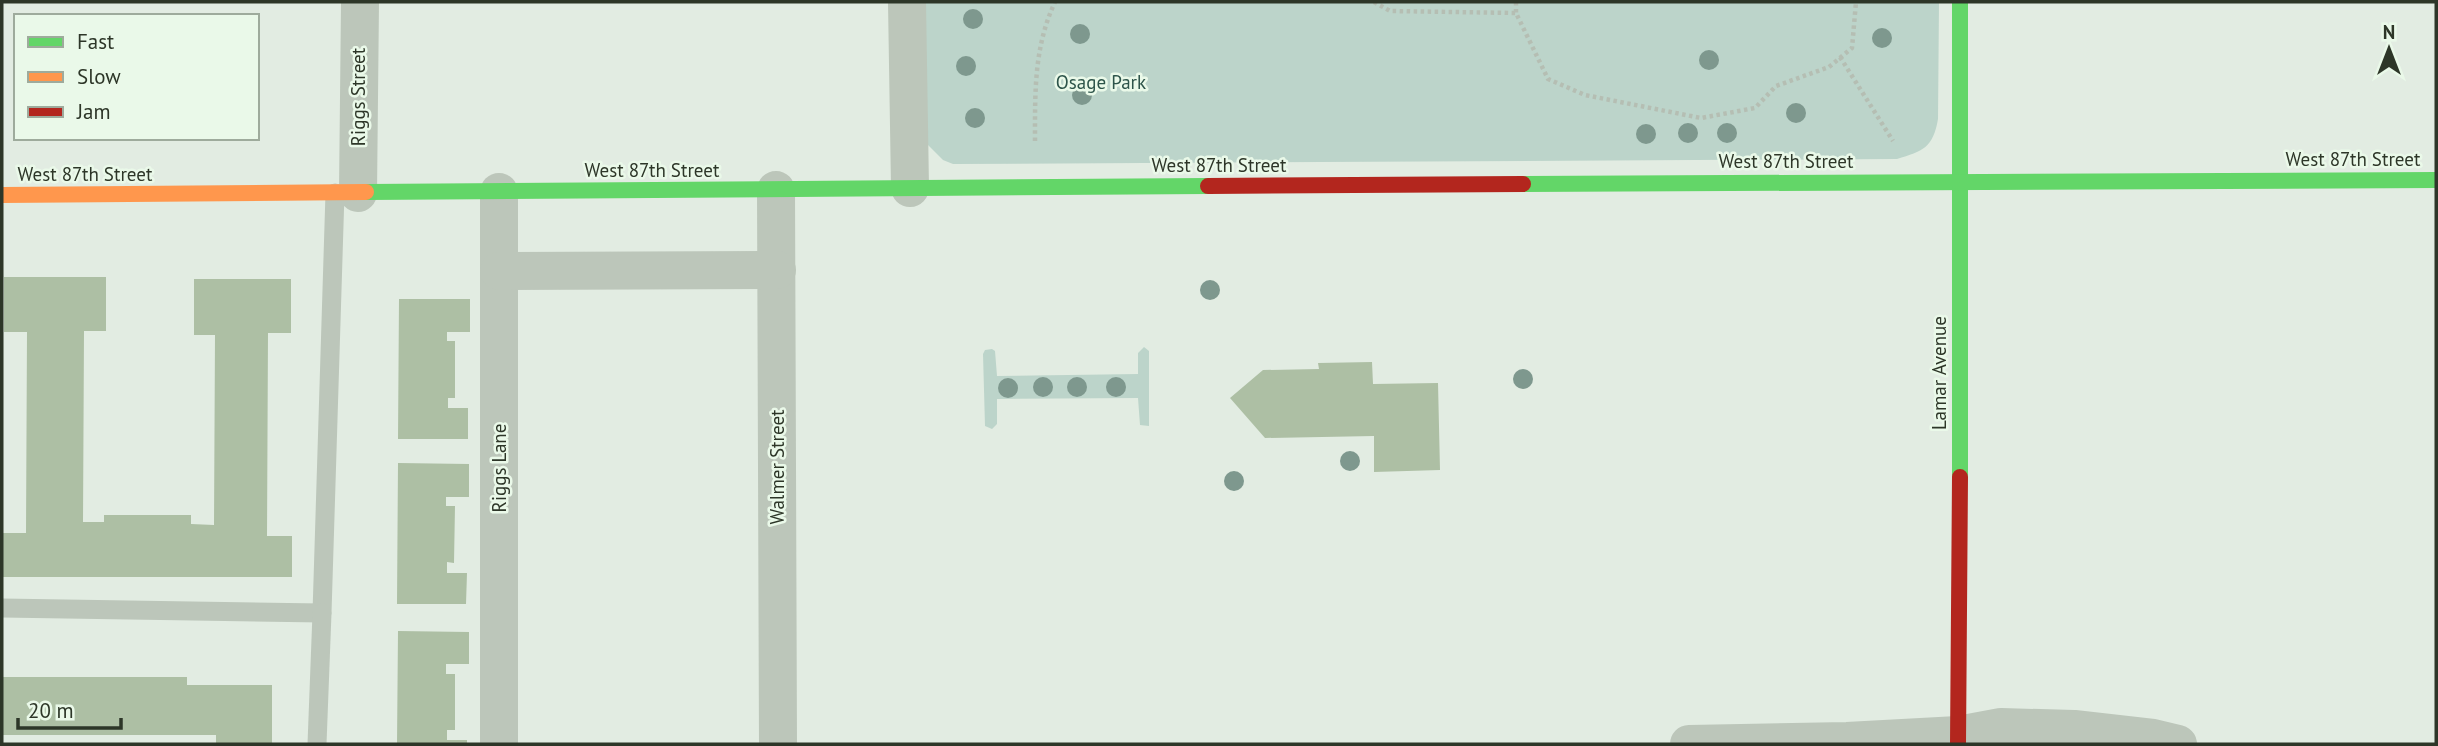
<svg xmlns="http://www.w3.org/2000/svg" width="2438" height="746" font-family="'PT Sans',sans-serif">
<rect width="100%" height="100%" fill="#e2ece2"/>
<g fill="#bcd4ca">
<path d="M922,2H1939L1938,119C1933,148 1923,151 1897,159L953,164L943,160L926,143Z"/>
<polygon points="1144,347 1149,351 1149,426 1140,425 1138,398 997,399 997,424 992,429 985,426 983,354 985,350 992,349 995,351 997,376 1138,374 1138,353"/>
</g>
<g fill="#adbfa4">
<polygon points="4,277 106,277 106,331 84,331 83,522 104,522 104,515 191,515 191,524 214,525 215,335 194,335 194,279 291,279 291,333 268,333 267,536 292,536 292,577 2,577 3,533 26,533 27,332 4,332"/>
<polygon points="399,299 470,299 470,332 447,332 447,341 455,341 455,398 448,398 448,408 468,408 468,439 398,439"/>
<polygon points="1372,362 1373,384 1438,383 1440,470 1374,472 1374,436 1265,438 1230,398 1263,370 1319,369 1318,363"/>
<polygon points="398,463 469,464 469,497 446,497 446,506 455,506 454,563 447,562 447,573 467,573 466,604 397,604"/>
<polygon points="398,631 469,632 469,664 446,664 446,674 455,674 455,730 447,730 447,740 467,740 467,744 397,744"/>
<polygon points="2,677 187,677 187,685 272,685 272,744 216,744 216,735 2,735"/>
</g>
<g fill="none" stroke-linecap="round" stroke-linejoin="round">
<g stroke="#b5beb3" stroke-width="4.5" stroke-dasharray="3.5 3.5" stroke-linecap="butt">
<polyline points="1374,2 1390,11 1516,13 1548,79 1585,95 1701,118 1755,108 1776,86 1829,67 1852,48 1856,2"/>
<polyline points="1516,2 1516,13"/>
<polyline points="1840,57 1893,141"/>
<path d="M1035,141C1035,91 1034,47 1055,2"/>
</g>
<g stroke="#bcc6ba" stroke-width="19">
<polyline points="2,608 322,613 335,193"/>
<polyline points="317,744 322,613"/>
</g>
<g stroke="#bcc6ba" stroke-width="38">
<polyline points="907,2 910,188"/>
<polyline points="776,190 778,744"/>
<polyline points="499,192 499,744"/>
<polyline points="358,193 360,2"/>
<polyline points="499,271 777,270"/>
<polyline points="1689,744 1847,741 1958,735 2001,727 2074,729 2153,738 2178,744"/>
</g>
<g stroke="#63d668" stroke-width="16">
<polyline points="1960,2 1960,477"/>
<polyline points="1523,184 2436,180"/>
<polyline points="366,192 1208,186"/>
</g>
<polyline stroke="#ff974d" stroke-width="16" points="2,195 366,192"/>
<g stroke="#b3261e" stroke-width="16">
<polyline points="1208,186 1523,184"/>
<polyline points="1958,744 1960,477"/>
</g>
</g>
<g fill="#7e988e">
<circle cx="973" cy="19" r="10"/>
<circle cx="1080" cy="34" r="10"/>
<circle cx="1882" cy="38" r="10"/>
<circle cx="1709" cy="60" r="10"/>
<circle cx="966" cy="66" r="10"/>
<circle cx="1082" cy="95" r="10"/>
<circle cx="1796" cy="113" r="10"/>
<circle cx="975" cy="118" r="10"/>
<circle cx="1688" cy="133" r="10"/>
<circle cx="1727" cy="133" r="10"/>
<circle cx="1646" cy="134" r="10"/>
<circle cx="1210" cy="290" r="10"/>
<circle cx="1523" cy="379" r="10"/>
<circle cx="1043" cy="387" r="10"/>
<circle cx="1077" cy="387" r="10"/>
<circle cx="1116" cy="387" r="10"/>
<circle cx="1008" cy="388" r="10"/>
<circle cx="1350" cy="461" r="10"/>
<circle cx="1234" cy="481" r="10"/>
</g>
<g text-anchor="middle" stroke-width="5" stroke-linejoin="round" paint-order="stroke">
<g font-size="19" fill="#2d544a" stroke="#eaf9e9">
<text x="1101" y="89">Osage Park</text>
</g>
<g font-size="19" fill="#2d3628" stroke="#eaf9e9">
<text transform="translate(358 97) rotate(-90)" y="7">Riggs Street</text>
<text x="2353" y="166">West 87th Street</text>
<text x="1786" y="168">West 87th Street</text>
<text x="1219" y="172">West 87th Street</text>
<text x="652" y="177">West 87th Street</text>
<text x="85" y="181">West 87th Street</text>
<text transform="translate(1939 373) rotate(-90)" y="7">Lamar Avenue</text>
<text transform="translate(777 467) rotate(-90)" y="7">Walmer Street</text>
<text transform="translate(499 468) rotate(-90)" y="7">Riggs Lane</text>
</g>
</g>
<rect width="2438" height="746" fill="none" stroke="#2d3628" stroke-width="7"/>
<rect x="14" y="14" width="245" height="126" fill="#eaf9e9" stroke="#9eab9c" stroke-width="2"/>
<rect x="28" y="37" width="35" height="10" fill="#63d668" stroke="#9eab9c" stroke-width="2"/>
<text x="77" y="49" font-size="21" fill="#2d3628">Fast</text>
<rect x="28" y="72" width="35" height="10" fill="#ff974d" stroke="#9eab9c" stroke-width="2"/>
<text x="77" y="84" font-size="21" fill="#2d3628">Slow</text>
<rect x="28" y="107" width="35" height="10" fill="#b3261e" stroke="#9eab9c" stroke-width="2"/>
<text x="77" y="119" font-size="21" fill="#2d3628">Jam</text>
<g transform="translate(2389 49)" stroke="#eaf9e9" stroke-width="5" paint-order="stroke">
<path d="M0-5L12 26L0 18L-12 26Z" fill="#2d3628"/>
<text y="-10" font-size="19" font-weight="bold" text-anchor="middle" fill="#2d3628">N</text>
</g>
<path d="M18 718v10h103v-10" fill="none" stroke="#2d3628" stroke-width="3.5"/>
<text x="28" y="718" font-size="21" fill="#2d3628" stroke="#eaf9e9" stroke-width="5" paint-order="stroke">20 m</text>
</svg>
